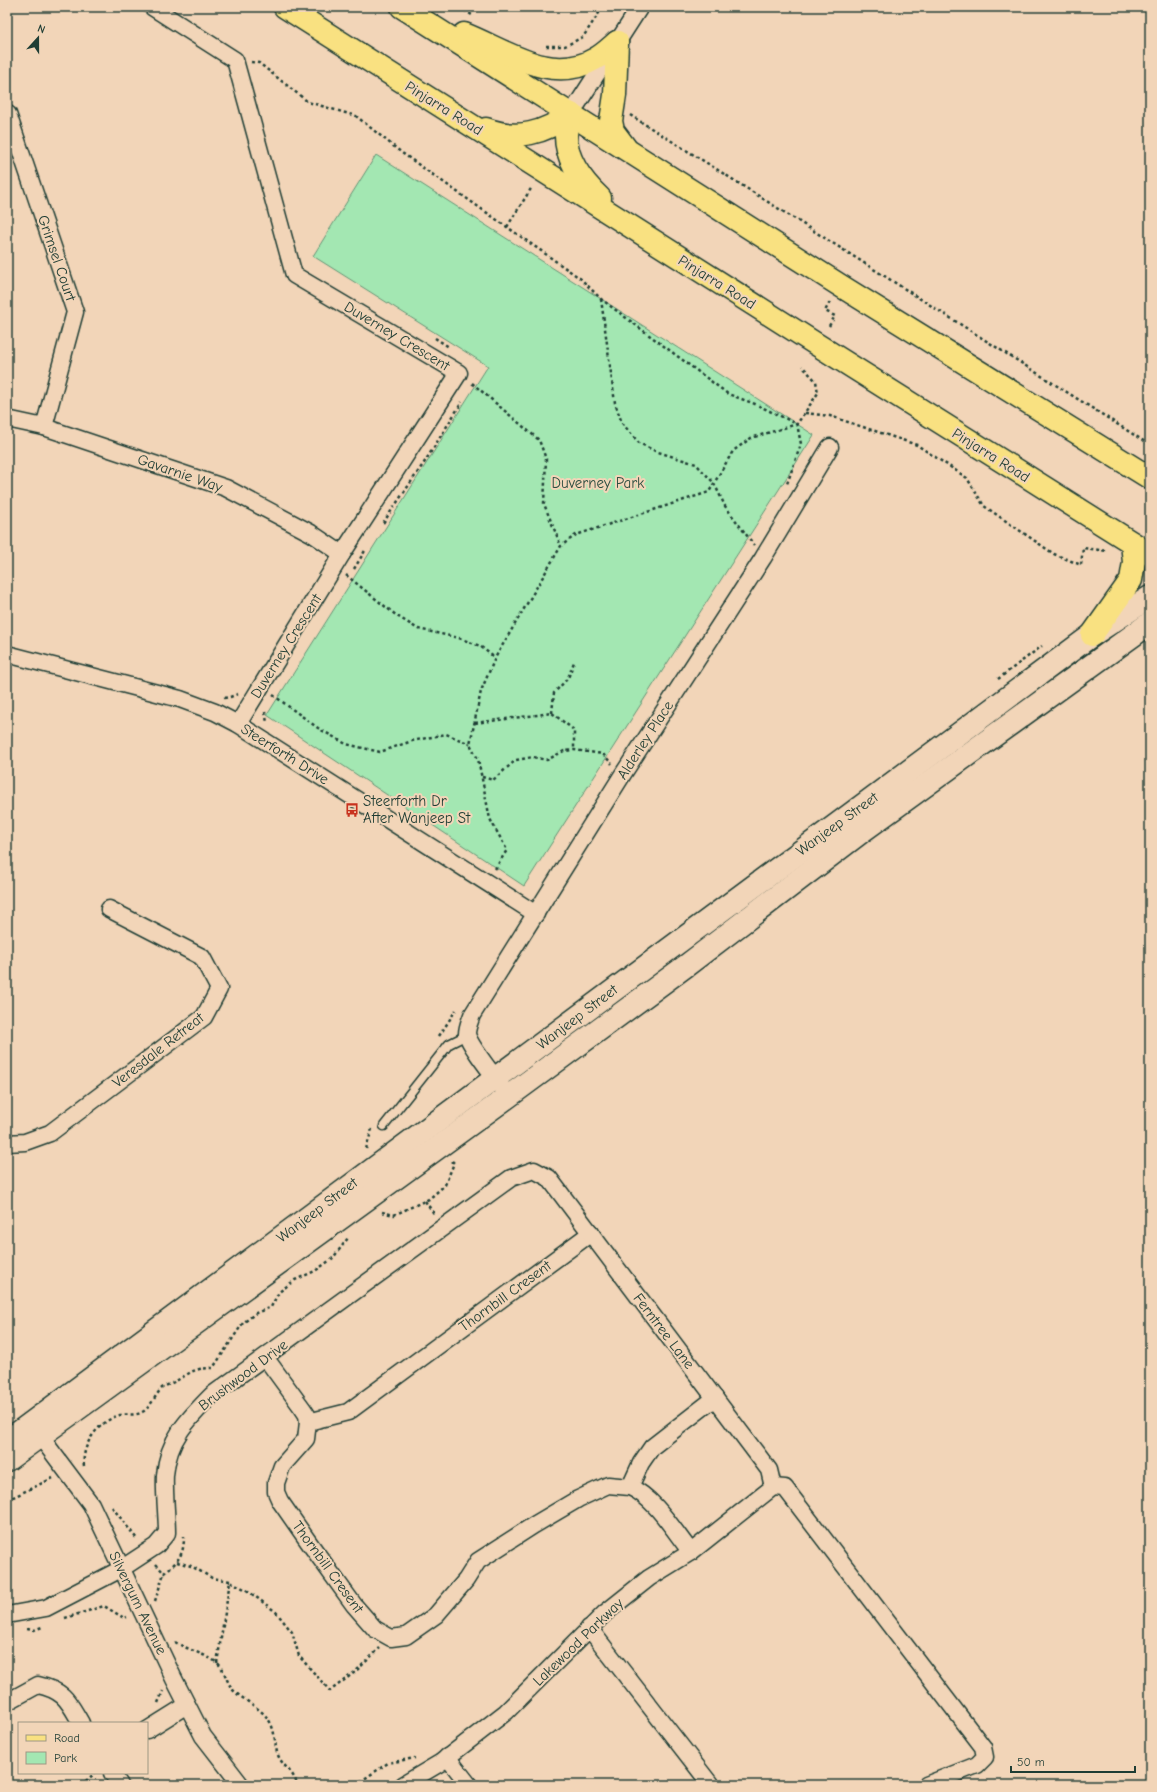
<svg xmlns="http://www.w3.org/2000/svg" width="1157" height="1792" font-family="'Comic Neue',sans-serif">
<rect width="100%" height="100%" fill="#f2d5b8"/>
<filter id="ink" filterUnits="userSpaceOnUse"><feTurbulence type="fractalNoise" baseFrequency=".025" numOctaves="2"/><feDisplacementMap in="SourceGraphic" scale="8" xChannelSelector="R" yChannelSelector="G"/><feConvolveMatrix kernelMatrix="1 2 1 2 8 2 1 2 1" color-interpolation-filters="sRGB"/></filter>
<g filter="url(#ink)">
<polygon fill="#a3e7b2" stroke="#619273" points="376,155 814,435 524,886 267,715 488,366 313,256"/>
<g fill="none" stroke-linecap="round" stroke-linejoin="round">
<defs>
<polyline id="service" points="384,1126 449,1044 467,1035"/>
<g id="minor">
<polyline points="152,7 235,60 294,275 459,373 342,554 238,724"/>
<polyline points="8,114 75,312 44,427"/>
<polyline points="571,114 640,7"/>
<polyline points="7,419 44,427 226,488 311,533 342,554"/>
<polyline points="7,654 180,699 215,712 238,724 536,914"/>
<path d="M502,1087C494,1076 469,1045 467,1034C467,1027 470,1021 472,1015L623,774L763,558L830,447"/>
<polyline points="7,1143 25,1142 50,1133 204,1017 219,989 202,957 109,909"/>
<polyline points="591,1233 348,1412 308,1422 306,1439 282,1466 276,1483 276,1492 280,1501 310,1544 354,1605 375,1629 391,1638 406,1636 436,1615 466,1580 478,1561 534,1525 578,1499 608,1485 630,1487 641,1463 652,1447 715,1398"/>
<polyline points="265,1357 303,1409 307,1415 308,1422"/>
<polyline points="34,1428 91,1504 174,1679 203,1736 241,1785"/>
<path d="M630,1487C655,1498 674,1531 691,1552"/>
<polyline points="773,1487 785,1488 983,1747 985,1757 977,1765 926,1785"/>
<path d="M7,1615L46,1608L121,1569L156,1546L167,1533C167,1516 164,1492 165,1475C168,1439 188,1419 212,1395L511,1178L534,1170L549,1178L769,1470L773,1487"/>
<polyline points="589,1628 711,1785"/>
<path d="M7,1702L38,1685C65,1691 68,1701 81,1723"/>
<polyline points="147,1730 187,1705"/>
<polyline points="447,1757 469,1785"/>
<polyline points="112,1773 120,1785"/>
<polyline points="403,1785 440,1763 506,1712 605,1613 649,1578 691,1552 773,1487"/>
</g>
<g id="secondary">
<polyline points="7,1441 1092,635 1150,597"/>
<polyline points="7,1460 509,1096 687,965 865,829 1150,623"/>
</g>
<g id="primary">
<polyline points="285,7 816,344 1150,554"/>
<polyline points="402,7 841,286 1150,478"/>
<path d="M464,34C505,50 551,85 595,59C603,55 610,48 617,42"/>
<polyline points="617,42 615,95 611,121 613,131 625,147"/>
<path d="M571,114C569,121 566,128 566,136C566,160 583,182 600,198"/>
<path d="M486,129C518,141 544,133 571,114"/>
<polyline points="1092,635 1131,580 1134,562 1132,543"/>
</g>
</defs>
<use href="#service" stroke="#1f3d34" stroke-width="11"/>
<use href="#minor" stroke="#1f3d34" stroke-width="19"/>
<use href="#secondary" stroke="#1f3d34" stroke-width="25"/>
<use href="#primary" stroke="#1f3d34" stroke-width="25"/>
<g stroke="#1f3d34" stroke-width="2.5" stroke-dasharray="3 3" stroke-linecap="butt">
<polyline points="459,7 472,15"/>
<polyline points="546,46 565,46 583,37 603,7"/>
<polyline points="251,62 259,63 308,102 356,116 402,153 581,279 601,299 728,394 755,404 797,424 801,444 787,484"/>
<polyline points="630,115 710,165 1150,445"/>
<polyline points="507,227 532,187"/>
<polyline points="601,299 615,403 622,423 639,443 655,451 696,464 714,483 725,506 754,545"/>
<polyline points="829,326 835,316 825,311 830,302"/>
<polyline points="435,338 449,347"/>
<polyline points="472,383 539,440 546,459 544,504 561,546"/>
<polyline points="805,413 830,416 917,445 967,478 984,506 1054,554 1081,565 1083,548 1108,551"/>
<polyline points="383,523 424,463 462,402"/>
<polyline points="354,569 366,549"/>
<polyline points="346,575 397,616 418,629 459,638 480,646 495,658"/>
<polyline points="998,679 1042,646"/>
<polyline points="273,695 318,728 346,744 380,752 412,741 446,734 470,744"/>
<polyline points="224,698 230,697 238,694"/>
<polyline points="265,712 267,722"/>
<polyline points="552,713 554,693 568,678 574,662"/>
<polyline points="475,723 552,713 574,730 574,750"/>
<polyline points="482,777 493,780 516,760 533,757 547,760 564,751 574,750 603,754 612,764"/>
<polyline points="495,869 507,850 490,819 478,759 470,744 481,691 495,658 561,546 576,535 709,492 733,451 751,438 797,424 818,393 816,381 802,366"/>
<polyline points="439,1036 456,1010"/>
<polyline points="366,1149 372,1129"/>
<polyline points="425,1201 435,1215"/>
<polyline points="382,1212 394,1215 429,1199 445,1185 454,1163 452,1161"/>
<path d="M84,1466C81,1444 99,1421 120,1415C129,1413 135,1417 144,1411C151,1406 155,1396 161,1389C164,1386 170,1384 174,1382C191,1373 192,1368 213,1368L243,1323L256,1313L271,1307L279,1292L295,1280L315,1271L333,1258L348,1238"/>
<polyline points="7,1500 53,1478"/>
<polyline points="112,1507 137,1539"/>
<polyline points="177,1562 191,1566 212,1578 230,1581"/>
<path d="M156,1564L164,1573C178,1561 184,1556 184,1536"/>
<polyline points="155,1601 164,1573"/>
<polyline points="65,1618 104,1606 124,1618 127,1617"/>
<polyline points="27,1629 34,1630 42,1627"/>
<path d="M175,1642C188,1650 203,1653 216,1662C225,1668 226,1682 233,1690C244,1701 262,1708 270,1722C276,1733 274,1744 278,1755C282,1766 295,1773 297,1785"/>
<polyline points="217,1663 230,1581 248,1591 276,1612 292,1632 299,1656 330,1691 355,1672 380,1648"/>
<polyline points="158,1703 163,1691"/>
<polyline points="81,1785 95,1773"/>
<polyline points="355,1785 388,1763 415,1758"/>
</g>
<use href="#service" stroke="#f2d5b8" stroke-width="8"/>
<use href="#minor" stroke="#f2d5b8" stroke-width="16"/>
<use href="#secondary" stroke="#f2d5b8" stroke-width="22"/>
<use href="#primary" stroke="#f9e181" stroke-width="22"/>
</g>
</g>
<defs>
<symbol id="bus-bare" viewBox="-9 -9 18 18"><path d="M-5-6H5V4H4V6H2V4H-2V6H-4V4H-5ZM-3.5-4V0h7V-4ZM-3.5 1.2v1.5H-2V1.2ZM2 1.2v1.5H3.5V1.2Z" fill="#c8321e" stroke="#f2d5b8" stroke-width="2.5" paint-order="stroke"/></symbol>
</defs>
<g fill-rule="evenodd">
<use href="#bus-bare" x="342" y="800" width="20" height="20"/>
</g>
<g text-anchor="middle" stroke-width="4" stroke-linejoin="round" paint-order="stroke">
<g font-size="15" fill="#1f3d34" stroke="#f2d5b8">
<text transform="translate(444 108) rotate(32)" y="5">Pinjarra Road</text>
<text transform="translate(57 258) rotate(71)" y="5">Grimsel Court</text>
<text transform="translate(717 282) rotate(32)" y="5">Pinjarra Road</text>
<text transform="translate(397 336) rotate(31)" y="5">Duverney Crescent</text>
<text transform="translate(991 455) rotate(32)" y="5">Pinjarra Road</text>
<text transform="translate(180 473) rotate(19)" y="5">Gavarnie Way</text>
<text transform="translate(286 646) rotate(-58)" y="5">Duverney Crescent</text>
<text transform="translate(645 740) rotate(-57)" y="5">Alderley Place</text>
<text transform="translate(285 754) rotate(32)" y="5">Steerforth Drive</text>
<text transform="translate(837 824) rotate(-36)" y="5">Wanjeep Street</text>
<text transform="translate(577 1017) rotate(-37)" y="5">Wanjeep Street</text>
<text transform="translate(158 1050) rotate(-38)" y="5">Veresdale Retreat</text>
<text transform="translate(317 1210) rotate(-37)" y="5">Wanjeep Street</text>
<text transform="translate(505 1296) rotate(-36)" y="5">Thornbill Cresent</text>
<text transform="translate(664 1331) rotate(53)" y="5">Ferntree Lane</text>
<text transform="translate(243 1375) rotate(-37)" y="5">Brushwood Drive</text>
<text transform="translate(328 1567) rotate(54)" y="5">Thornbill Cresent</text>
<text transform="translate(138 1603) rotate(64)" y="5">Silvergum Avenue</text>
<text transform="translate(578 1642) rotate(-44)" y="5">Lakewood Parkway</text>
</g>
<g font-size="15" fill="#2c4e41" stroke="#f2d5b8">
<text x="598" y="488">Duverney Park</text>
</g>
<g font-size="15" fill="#1f3d34" stroke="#f2d5b8" text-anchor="start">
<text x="363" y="806">Steerforth Dr<tspan x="363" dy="17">After Wanjeep St</tspan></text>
</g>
</g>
<rect width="1157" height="1792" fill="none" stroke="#f2d5b8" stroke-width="24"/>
<rect x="12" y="12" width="1133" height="1768" fill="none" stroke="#1f3d34" stroke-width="1.5" filter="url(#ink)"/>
<rect x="18" y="1722" width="130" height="52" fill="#f2d5b8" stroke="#9e9883"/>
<rect x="26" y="1735" width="20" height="6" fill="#f9e181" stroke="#9e9883"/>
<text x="54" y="1742" font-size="12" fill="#1f3d34">Road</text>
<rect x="26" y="1752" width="20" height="12" fill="#a3e7b2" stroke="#9e9883"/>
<text x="54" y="1762" font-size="12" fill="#1f3d34">Park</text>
<g transform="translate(38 38) rotate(21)" stroke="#f2d5b8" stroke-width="3" paint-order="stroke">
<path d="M0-3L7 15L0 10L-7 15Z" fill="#1f3d34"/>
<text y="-6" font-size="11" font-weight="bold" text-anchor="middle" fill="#1f3d34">N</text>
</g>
<path d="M1011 1766v6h124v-6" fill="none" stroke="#1f3d34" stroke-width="2"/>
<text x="1017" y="1766" font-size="12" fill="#1f3d34" stroke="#f2d5b8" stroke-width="3" paint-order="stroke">50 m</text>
</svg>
